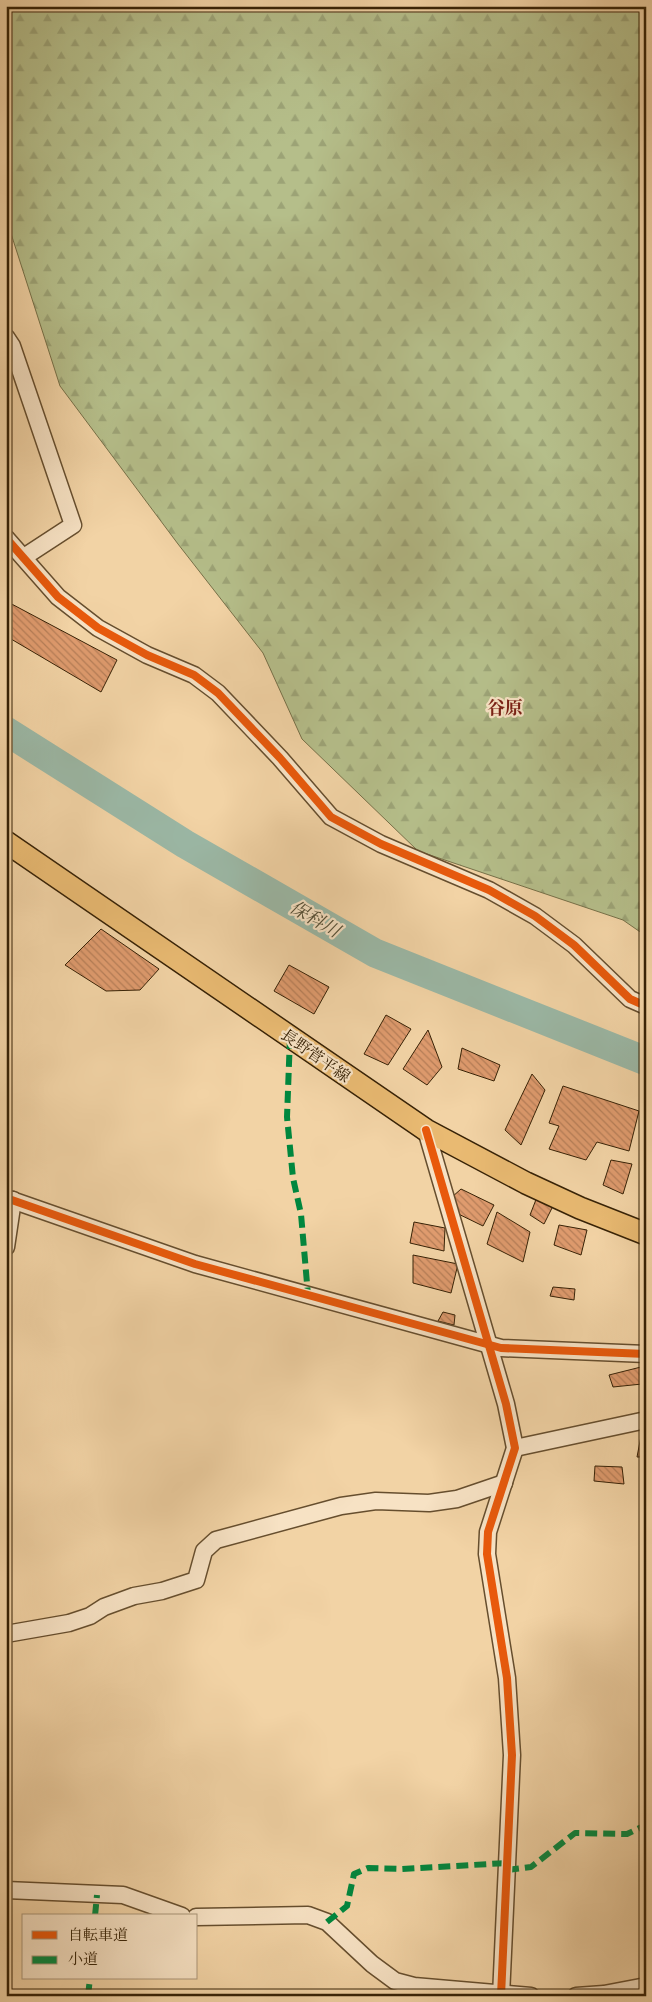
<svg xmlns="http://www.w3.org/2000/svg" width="652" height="2002" font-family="Cardo,'Noto Serif JP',serif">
<defs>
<pattern id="forest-firs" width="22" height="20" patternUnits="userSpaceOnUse" patternTransform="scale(1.25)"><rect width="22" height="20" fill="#b5be8a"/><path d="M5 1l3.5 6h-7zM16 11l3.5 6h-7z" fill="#9ca376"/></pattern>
<pattern id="building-back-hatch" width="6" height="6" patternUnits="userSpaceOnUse" patternTransform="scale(1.25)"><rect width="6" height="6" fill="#df9b6e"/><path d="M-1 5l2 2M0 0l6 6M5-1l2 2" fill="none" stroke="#b67e58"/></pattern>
</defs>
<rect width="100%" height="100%" fill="#f2d3a5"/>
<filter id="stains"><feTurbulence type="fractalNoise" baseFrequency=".004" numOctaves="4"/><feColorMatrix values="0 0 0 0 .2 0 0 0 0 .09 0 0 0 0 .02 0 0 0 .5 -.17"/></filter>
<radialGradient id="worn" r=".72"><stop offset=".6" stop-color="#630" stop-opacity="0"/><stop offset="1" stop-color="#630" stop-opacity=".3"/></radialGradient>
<polygon fill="url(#forest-firs)" stroke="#767048" points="6,6 646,6 646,936 623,920 418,851 302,739 263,653 178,544 60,386 6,218"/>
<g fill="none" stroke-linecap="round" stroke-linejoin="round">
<polyline stroke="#9bb8a6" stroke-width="29" points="6,731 185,844 375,953 646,1061"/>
</g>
<g fill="url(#building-back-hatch)" stroke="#372206">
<polygon points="6,601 117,660 101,692 6,636"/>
<polygon points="101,929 159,969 140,990 106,991 65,965"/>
<polygon points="289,965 329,987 314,1014 274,991"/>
<polygon points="386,1015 411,1029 388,1065 364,1054"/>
<polygon points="428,1030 442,1067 427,1085 403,1069"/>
<polygon points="462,1048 500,1065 494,1081 458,1069"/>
<polygon points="532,1074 545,1090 521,1145 505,1130"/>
<polygon points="563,1086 639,1111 629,1151 597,1142 586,1160 549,1149 559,1126 549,1123"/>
<polygon points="646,1137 646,1157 641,1156"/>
<polygon points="611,1160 632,1164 623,1194 603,1185"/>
<polygon points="461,1189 494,1205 483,1226 442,1206"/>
<polygon points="537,1197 553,1206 544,1224 530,1215"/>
<polygon points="497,1212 530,1232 523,1262 487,1244"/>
<polygon points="414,1222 445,1228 444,1251 410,1243"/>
<polygon points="559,1225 587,1230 581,1255 554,1245"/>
<polygon points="413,1255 458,1264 451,1293 413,1283"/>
<polygon points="553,1287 575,1289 574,1300 550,1296"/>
<polygon points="443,1312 455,1315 454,1325 438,1321"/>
<polygon points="641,1367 642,1384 613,1387 609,1375"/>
<polygon points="641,1436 646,1437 646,1457 637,1457"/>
<polygon points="595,1466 622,1467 624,1484 594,1481"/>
</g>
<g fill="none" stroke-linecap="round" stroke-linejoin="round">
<defs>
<g id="minor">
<polyline points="6,337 12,346 73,525 24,557"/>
<polyline points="6,538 58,597 98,628 147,655 194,675 218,693 280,758 331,817 381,844 489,890 535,916 574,945 630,999 646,1006"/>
<polyline points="426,1130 506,1404 515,1448 488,1532 487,1554 507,1678 512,1755 501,1996"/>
<polyline points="6,1198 195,1264 501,1348 646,1354"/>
<polyline points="6,1247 13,1200"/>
<polyline points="515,1448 646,1420"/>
<polyline points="6,1634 69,1623 90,1616 104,1607 134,1596 162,1591 196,1580 204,1551 216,1540 341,1506 376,1501 429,1503 457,1499 504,1483"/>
<polyline points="6,1890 123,1895 182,1916"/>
<polyline points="196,1917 308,1915 327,1922 372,1964 395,1981 414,1986 531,1996"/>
<polyline points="576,1996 604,1994 646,1986"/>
</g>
<polyline id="major" points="6,842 426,1130 526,1183 580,1208 646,1234"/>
</defs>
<use href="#minor" stroke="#664e2e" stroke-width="19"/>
<use href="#major" stroke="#372206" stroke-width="24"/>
<use href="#minor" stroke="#f7e2c4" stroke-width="16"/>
<use href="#major" stroke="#e9ba72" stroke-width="21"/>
<g stroke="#00873e" stroke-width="6" stroke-dasharray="12 6" stroke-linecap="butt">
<polyline points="290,1037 287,1117 293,1178 301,1214 308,1295"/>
<polyline points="507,1870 531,1867 575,1833 627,1834 646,1825"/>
<polyline points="95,1916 97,1895"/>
<polyline points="327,1922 347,1906 354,1874 368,1868 402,1869 507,1863"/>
<polyline points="88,1996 90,1978"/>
</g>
<defs>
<g id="cycleway">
<polyline points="6,538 58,597 98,628 147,655 194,675 218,693 280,758 331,817 381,844 489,890 535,916 574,945 630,999 646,1006"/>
<polyline points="426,1130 506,1404 515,1448 488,1532 487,1554 507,1678 512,1755 501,1996"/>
<polyline points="6,1198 195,1264 501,1348 646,1354"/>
</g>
</defs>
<use href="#cycleway" stroke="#f7e2c4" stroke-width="11"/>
<use href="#cycleway" stroke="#e8590c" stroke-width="8"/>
</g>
<g text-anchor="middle" stroke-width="4.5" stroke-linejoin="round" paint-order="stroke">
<g font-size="16" fill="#372206" stroke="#f7e2c4">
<text transform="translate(316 1055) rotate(35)" y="6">長野菅平線</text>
</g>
<g font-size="18" font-weight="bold" fill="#7a1f14" stroke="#f7e2c4">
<text x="505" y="714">谷原</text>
</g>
<g font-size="18" font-style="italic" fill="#554f36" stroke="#f7e2c4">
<text transform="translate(315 919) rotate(30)" y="6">保科川</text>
</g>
</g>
<rect width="652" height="2002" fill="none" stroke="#f2d3a5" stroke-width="25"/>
<rect x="8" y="8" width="637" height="1987" fill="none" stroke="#372206" stroke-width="2.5"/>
<rect x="12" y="12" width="627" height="1977" fill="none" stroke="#372206"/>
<rect x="22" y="1914" width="175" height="65" fill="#f7e2c4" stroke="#aa9578"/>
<rect x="32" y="1931" width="25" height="8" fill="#e8590c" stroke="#aa9578"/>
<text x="68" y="1940" font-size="15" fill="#372206">自転車道</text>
<rect x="32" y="1956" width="25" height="8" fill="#00873e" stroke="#aa9578"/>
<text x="68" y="1964" font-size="15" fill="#372206">小道</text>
<rect width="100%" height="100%" filter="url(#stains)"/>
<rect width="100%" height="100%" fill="url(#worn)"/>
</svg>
